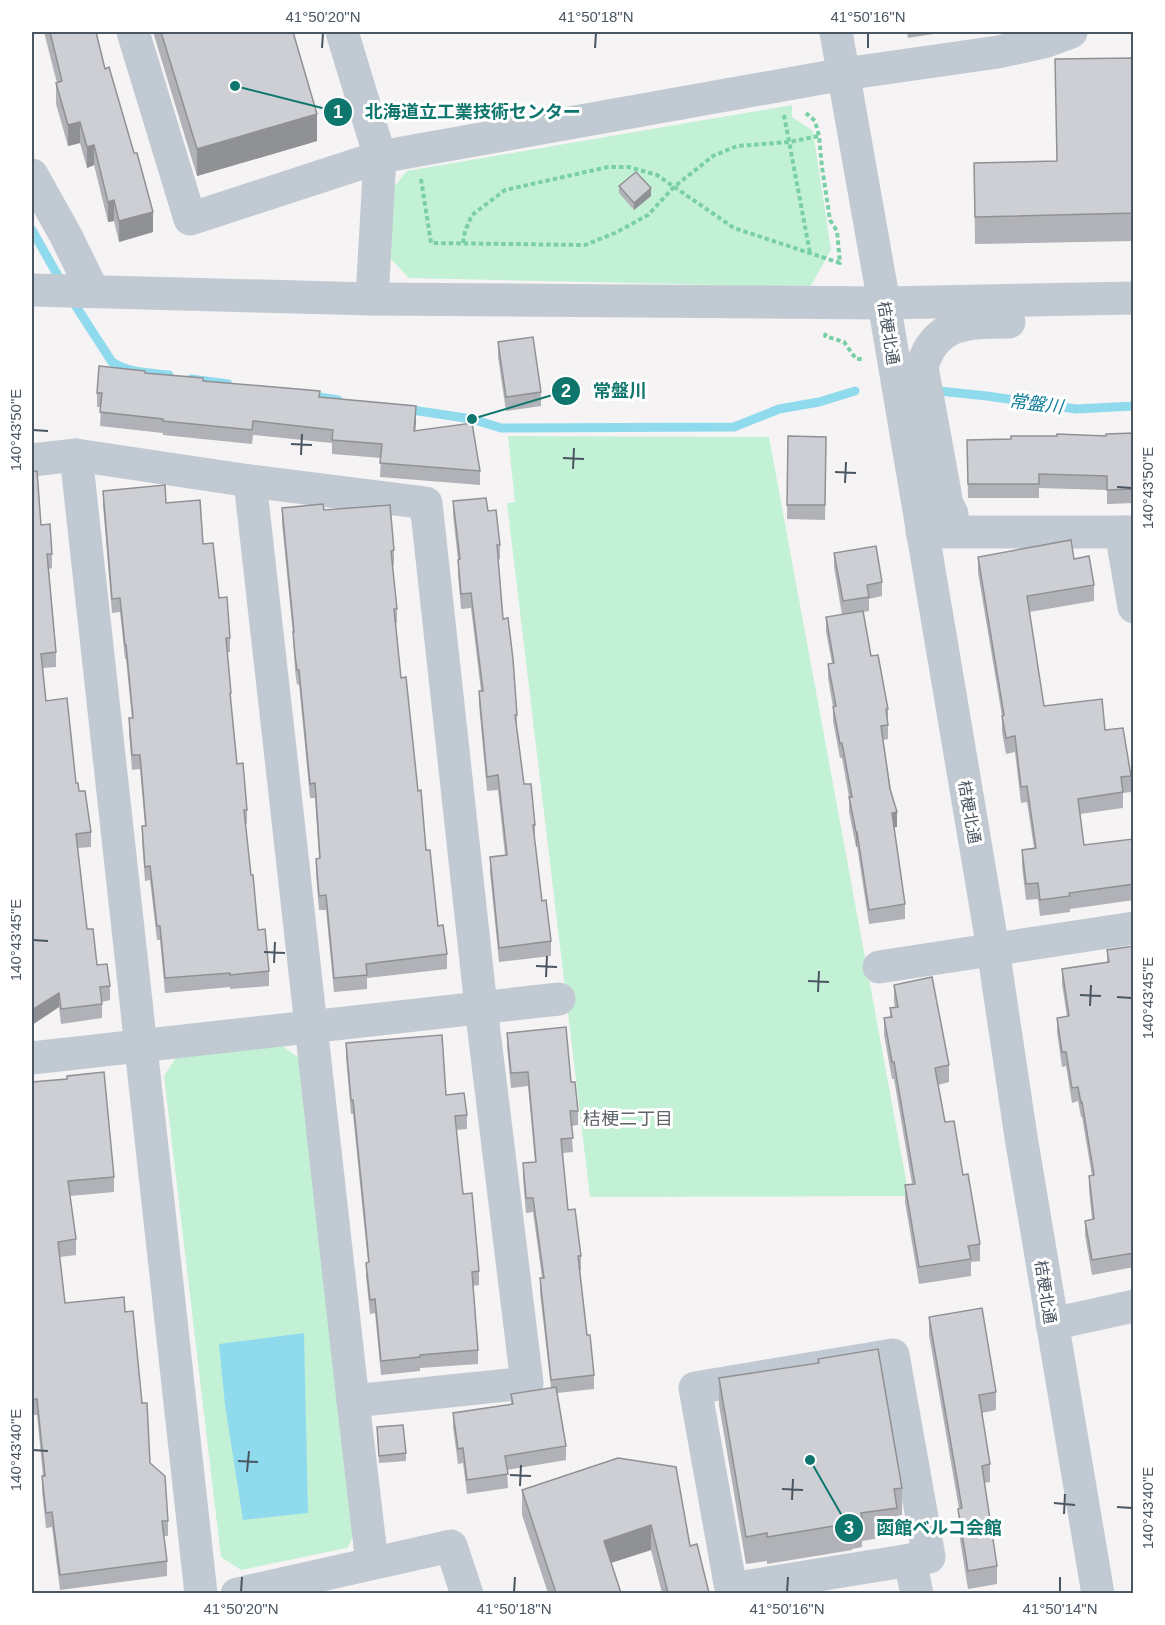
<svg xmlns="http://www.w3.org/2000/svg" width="1165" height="1625" font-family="Arial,'Noto Sans JP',sans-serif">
<rect width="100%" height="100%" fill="#f5f3f3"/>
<g fill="#c3f1d5">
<polygon points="792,105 792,117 813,131 831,250 810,287 409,278 389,257 392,189 407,171"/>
<polygon points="508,436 769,437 909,1196 590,1197 507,503 515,502"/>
<polygon points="280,1044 299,1058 356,1532 347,1548 241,1570 221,1557 164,1076 177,1056"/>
</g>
<polygon fill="#90daee" points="304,1333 308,1513 243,1520 225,1405 219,1344"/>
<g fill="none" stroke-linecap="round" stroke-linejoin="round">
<g stroke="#90daee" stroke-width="9">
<polyline points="32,230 62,283"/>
<path d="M70,297L112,362C128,373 150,373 169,375"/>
<polyline points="191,379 228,384"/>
<polyline points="939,391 987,396 1076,409 1134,406"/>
<polyline points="307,395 338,400"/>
<polyline points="405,409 472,419 501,428 734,427 779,409 819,402 855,391"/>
</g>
<g stroke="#7ad0a6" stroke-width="4" stroke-dasharray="4.5 3" stroke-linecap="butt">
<polyline points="784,115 810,253"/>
<polyline points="421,179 431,243 585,245 615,233 648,215 674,187 713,156 737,146 789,142 819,136"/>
<polyline points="463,243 465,231 472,215 505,190 608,167 629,167 657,175 734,228 840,263 837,231 830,220 822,167 819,136 815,121 806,113"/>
<polyline points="826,333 825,336 844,342 856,359 862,359"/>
</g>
<g stroke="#c1cad2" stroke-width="33">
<polyline points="133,32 190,219 380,157 342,32"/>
<polyline points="836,32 884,303 993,949 1021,1137 1098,1594"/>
<polyline points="32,175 66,236 93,291"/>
<polyline points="32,290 372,299 884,303 1134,298"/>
<polyline points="372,299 380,157 844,74 998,52 1044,42 1071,32"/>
<polyline points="76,455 201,1594"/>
<polyline points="32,460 76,455 250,481 426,503 481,1007 527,1383 353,1401 372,1563"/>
<polyline points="250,481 353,1401"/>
<path d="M952,514L947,504L922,367C935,321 969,322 1009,322"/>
<polyline points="922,532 1134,532"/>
<polyline points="1121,532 1134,607"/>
<polyline points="879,967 1134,928"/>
<polyline points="32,1058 559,999"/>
<polyline points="1052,1324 1134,1306"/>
<polygon points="893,1355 929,1557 731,1589 695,1388"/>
<polyline points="910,1560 917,1594"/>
<polyline points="237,1594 451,1546 467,1594"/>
</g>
</g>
<g fill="#b0b2b7">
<polygon points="44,32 96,32 105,69 153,232 119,242 114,221 108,222 94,165 87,168 80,143 68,146 56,104 56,83 57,83"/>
<polygon points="153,32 293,32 317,141 197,176"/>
<polygon points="907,32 946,32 908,38"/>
<polygon points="1134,58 1134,241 975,244 974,163 1057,161 1055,59"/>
<polygon points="619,186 651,196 634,210 619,193"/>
<polygon points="498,342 541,392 541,406 506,411 498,357"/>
<polygon points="145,373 320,397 416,421 415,431 480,471 480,485 380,477 381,458 332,454 332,443 253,435 252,444 163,435 163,433 100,426 101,407 97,407 97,393"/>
<polygon points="1134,433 1134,503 1107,504 1107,490 1039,488 1039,498 968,498 967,440 1011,439 1057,436 1106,436"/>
<polygon points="788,436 826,437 825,520 787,519"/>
<polygon points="103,491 166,503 203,544 230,638 230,652 227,652 231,693 231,704 237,764 247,810 247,824 245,824 251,875 258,930 269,971 269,986 230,989 230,987 165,993 160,940 157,940 150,880 145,881 142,840 142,826 145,826 140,769 132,770 129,732 129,718 132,718 126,659 125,659 120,612 112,613 103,505"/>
<polygon points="453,501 488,511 500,545 500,559 498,560 503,619 517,715 517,729 524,784 535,825 535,839 534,839 542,901 551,941 551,956 499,962 490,872 490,857 505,855 498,790 487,791 479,705 479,691 481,691 471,608 461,609 458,574 458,560 453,515"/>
<polygon points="282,508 324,510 394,550 394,565 392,565 397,609 397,623 396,623 401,678 438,926 447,954 447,969 367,978 367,989 334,992 326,910 319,910 316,873 316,859 319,858 315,798 310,798 299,684 297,685 295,670 293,635 282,523"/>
<polygon points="41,525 52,554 52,568 49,569 56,652 56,667 43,668 46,701 76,783 91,832 91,847 78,848 87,929 97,965 110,986 110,1000 102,1002 102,1018 61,1024 59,1007 32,1025"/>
<polygon points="834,553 882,582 882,596 869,599 869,611 863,612 871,656 888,709 888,739 883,740 897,827 894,827 905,904 905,919 869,924 857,846 856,847 849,812 849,797 842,758 840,758 833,721 833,707 828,678 828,664 832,663 826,632 826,617 842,615 834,567"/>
<polygon points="978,557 1074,559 1094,585 1094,601 1029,612 1044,706 1105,730 1131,776 1131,792 1123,793 1123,808 1080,814 1084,845 1134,845 1134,900 1070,909 1070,912 1040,916 1038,899 1026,900 1022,866 1022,850 1034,848 1027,802 1021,803 1015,752 1006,754 1002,732 1002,716 978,573"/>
<polygon points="1134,946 1134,1267 1092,1275 1085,1235 1085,1221 1092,1219 1089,1190 1089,1176 1092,1176 1082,1117 1081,1117 1078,1101 1072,1103 1066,1066 1062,1067 1057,1032 1057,1018 1067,1017 1062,984 1062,969 1107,963 1107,950"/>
<polygon points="894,985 949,1065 949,1082 938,1085 945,1122 963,1175 980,1244 980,1261 971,1262 971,1276 919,1284 905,1202 905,1185 912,1184 894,1079 892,1079 884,1035 884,1018 890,1017 890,1008 895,1007 894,1002"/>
<polygon points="507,1033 571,1082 578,1111 578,1125 571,1126 573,1152 562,1153 568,1210 581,1256 581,1270 580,1270 587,1335 594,1375 594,1389 557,1393 566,1446 566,1460 507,1470 508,1488 467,1494 463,1463 458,1464 453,1427 453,1413 511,1404 511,1394 551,1388 540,1293 540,1278 542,1278 533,1212 526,1213 523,1178 523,1163 535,1162 528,1086 511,1088 507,1047"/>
<polygon points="346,1043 446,1095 467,1115 467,1129 456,1130 463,1194 479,1271 479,1285 473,1286 478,1350 478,1364 420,1368 420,1371 381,1375 375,1313 370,1314 366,1276 366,1263 368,1262 364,1224 353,1114 351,1114 346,1057"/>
<polygon points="32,1082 114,1177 114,1192 70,1196 76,1239 76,1255 60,1257 65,1303 125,1312 142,1403 150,1463 168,1521 168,1536 164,1536 167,1561 167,1576 60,1590 52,1527 46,1528 42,1491 42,1476 43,1476 37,1415 32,1415"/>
<polygon points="929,1317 996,1392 996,1410 982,1413 990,1464 990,1482 984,1483 997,1566 997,1584 968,1589 958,1527 959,1509 929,1335"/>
<polygon points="818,1359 902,1488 902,1515 897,1516 897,1535 862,1541 862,1547 852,1549 852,1550 767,1564 767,1561 746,1564 719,1405 719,1378 818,1363"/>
<polygon points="377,1427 406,1453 406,1461 379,1463"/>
<polygon points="618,1458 690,1546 709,1593 662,1593 651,1550 611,1563 621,1593 548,1593 522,1515 522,1490"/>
</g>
<g fill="#909195">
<polygon points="317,114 317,141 197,176 197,149"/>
<polygon points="80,122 80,143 68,146 68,125"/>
<polygon points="94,145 94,165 87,168 87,147"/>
<polygon points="651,188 651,196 634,210 634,203"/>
<polygon points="114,200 114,221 108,222 108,202"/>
<polygon points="153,212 153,232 119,242 119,221"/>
<polygon points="416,406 416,421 414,445 414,431"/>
<polygon points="897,812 897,827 892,828 892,813"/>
<polygon points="856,832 857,832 857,846 856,847"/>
<polygon points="59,993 59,1007 32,1025 32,1010"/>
<polygon points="651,1525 651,1550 604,1565 604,1541"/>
</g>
<g fill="#cdcfd5" stroke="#909195" stroke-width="1.5">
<polygon points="50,32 96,32 105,69 109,67 134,153 137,153 153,212 119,221 114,200 108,202 94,145 87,147 80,122 68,125 56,83 62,81"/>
<polygon points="161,32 293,32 317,114 197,149"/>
<polygon points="1134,58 1134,213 975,217 974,163 1057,161 1055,59"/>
<polygon points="636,172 651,188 634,203 619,186"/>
<polygon points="533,337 541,392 506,397 498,342"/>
<polygon points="99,366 145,371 145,373 203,378 203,381 320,391 319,397 416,406 414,431 472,423 480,471 380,463 382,444 332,440 333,430 253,421 252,430 163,421 163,419 100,412 102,393 97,393"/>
<polygon points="1134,433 1134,489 1107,490 1107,476 1039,474 1039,484 968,484 967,440 1011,439 1011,436 1057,436 1057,434 1106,436 1106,434"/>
<polygon points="788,436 826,437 825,505 787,505"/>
<polygon points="37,471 41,525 50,524 52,554 47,554 56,652 41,654 46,701 67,698 76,783 78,783 79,791 85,791 91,832 76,834 87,929 93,929 97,965 107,964 110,986 100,987 102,1004 61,1009 59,993 32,1010 32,472"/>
<polygon points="165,485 166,503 200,500 203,544 213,543 219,598 227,597 230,638 226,638 231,693 230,693 237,764 243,763 247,810 244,810 251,875 253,875 258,930 265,929 269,971 230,975 230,973 165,978 160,926 157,926 150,866 145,867 142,826 146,826 140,755 132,755 129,718 133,718 126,645 125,645 120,598 112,599 103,491"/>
<polygon points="486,498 488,511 496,510 500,545 497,545 503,619 508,618 513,659 517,715 515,715 524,784 531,784 535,825 533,825 542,901 546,900 551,941 499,948 490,857 507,855 498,775 487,777 479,691 483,691 471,593 461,594 458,560 460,559 453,501"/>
<polygon points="323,504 324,510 390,505 394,550 391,551 397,609 394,609 401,678 406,677 418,791 421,790 426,850 430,850 438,926 443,925 447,954 366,964 367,975 334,978 326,895 319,896 316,859 320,858 315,783 310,784 299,670 297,670 295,655 293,632 294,632 282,508"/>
<polygon points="1071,540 1074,559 1089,556 1094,585 1027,596 1044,706 1102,699 1105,730 1123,728 1131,776 1121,777 1123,792 1078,799 1084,845 1133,839 1134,884 1069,893 1070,896 1040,900 1038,883 1026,884 1022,850 1036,848 1027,786 1021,787 1015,736 1006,738 1002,716 1004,715 978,557"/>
<polygon points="876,546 882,582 867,585 869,597 843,601 834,553"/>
<polygon points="863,611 871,656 878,655 888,709 886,709 888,725 881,726 890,789 897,812 892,813 905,904 869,910 857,832 856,832 849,797 852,797 842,743 840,744 833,707 836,706 828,664 834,663 826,617"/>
<polygon points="1134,946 1134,1253 1092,1260 1085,1221 1094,1219 1089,1176 1094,1175 1082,1102 1081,1103 1078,1087 1072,1088 1066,1052 1062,1052 1057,1018 1069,1016 1062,969 1109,962 1107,950"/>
<polygon points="932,977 949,1065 935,1068 945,1122 954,1121 963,1175 968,1174 980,1244 968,1246 971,1259 919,1267 905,1185 915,1184 894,1062 892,1062 884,1018 892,1017 890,1008 898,1007 894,985"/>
<polygon points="566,1027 571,1082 575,1082 578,1111 570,1111 573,1138 561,1139 568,1210 575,1209 581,1256 578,1256 587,1335 590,1335 594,1375 551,1380 540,1278 544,1278 533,1198 526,1198 523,1163 536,1162 528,1072 511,1073 507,1033"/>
<polygon points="442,1035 446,1095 464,1093 467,1115 455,1116 463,1194 472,1193 479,1271 472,1272 478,1350 420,1355 420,1357 381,1361 375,1299 370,1300 366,1263 369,1262 364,1210 353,1100 351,1100 346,1043"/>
<polygon points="104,1072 114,1177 68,1181 76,1239 58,1242 65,1303 124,1297 125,1312 133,1311 142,1403 147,1403 150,1463 165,1476 168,1521 162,1521 167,1561 60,1575 52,1512 46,1513 42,1476 45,1476 37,1399 32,1400 32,1082 67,1079 67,1076"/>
<polygon points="982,1308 996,1392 979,1395 990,1464 982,1466 997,1566 968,1571 958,1509 962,1508 929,1317"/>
<polygon points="878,1349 902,1488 894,1489 897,1508 861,1513 862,1520 852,1521 852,1523 767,1537 767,1533 746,1537 719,1378 819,1363 818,1359"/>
<polygon points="556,1387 566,1446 505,1456 508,1474 467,1480 463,1448 458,1449 453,1413 513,1404 511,1394"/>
<polygon points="403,1425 406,1453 379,1456 377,1427"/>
<polygon points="618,1458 676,1467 690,1546 697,1544 709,1593 668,1593 651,1525 604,1541 621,1593 556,1593 522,1490"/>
</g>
<path fill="none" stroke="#4a5661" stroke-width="2" d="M322,48L323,33M595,48L596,33M868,48V33M33,430L48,431M291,444L312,445M301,455L302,434M563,458L584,459M573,469L574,448M835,472L856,473M845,483L846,462M1117,487L1132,488M33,940L48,941M264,952L285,953M274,963L275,942M536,966L557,967M546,977L547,956M808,981L829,982M818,992L819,971M1080,995L1101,996M1117,997L1132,998M1090,1006L1091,985M33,1450L48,1451M238,1461L258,1462M247,1472L249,1451M510,1475L531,1476M520,1486L521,1465M782,1489L803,1490M792,1500L793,1479M1054,1503L1075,1505M1117,1507L1132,1508M1064,1514L1065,1494M241,1592L242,1577M514,1592L515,1577M787,1592L788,1577M1060,1592V1577"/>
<g text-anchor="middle" stroke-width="6" stroke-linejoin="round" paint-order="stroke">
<g font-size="16" fill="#4a5661" stroke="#fff">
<text transform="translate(889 333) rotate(81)" y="6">桔梗北通</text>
<text transform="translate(970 812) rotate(80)" y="6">桔梗北通</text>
<text transform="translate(1046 1292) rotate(81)" y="6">桔梗北通</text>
</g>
<g font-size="18" font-style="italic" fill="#0c7c9b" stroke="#fff">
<text transform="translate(1036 404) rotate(7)" y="6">常盤川</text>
</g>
<g font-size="18" fill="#5f6368" stroke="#fff">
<text x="628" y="1125">桔梗二丁目</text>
</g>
</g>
<path fill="none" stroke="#0f766e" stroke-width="2" d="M235 86L338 112M472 419L566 391M810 1460L849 1528"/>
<g fill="#0f766e" stroke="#fff" stroke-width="2">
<circle cx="235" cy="86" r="6"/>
<circle cx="472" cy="419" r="6"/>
<circle cx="810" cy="1460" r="6"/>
<circle cx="338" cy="112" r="15"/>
<circle cx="566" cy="391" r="15"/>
<circle cx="849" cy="1528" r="15"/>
</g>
<g font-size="18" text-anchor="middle" font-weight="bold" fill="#fff">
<text x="338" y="118">1</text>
<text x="566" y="397">2</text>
<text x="849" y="1534">3</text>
</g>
<g font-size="18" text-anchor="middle" font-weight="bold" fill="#0f766e" stroke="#fff" stroke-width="6" stroke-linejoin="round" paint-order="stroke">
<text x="473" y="118">北海道立工業技術センター</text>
<text x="620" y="397">常盤川</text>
<text x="939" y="1534">函館ベルコ会館</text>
</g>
<rect width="1165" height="1625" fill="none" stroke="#ffffff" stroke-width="66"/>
<rect x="33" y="33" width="1099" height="1559" fill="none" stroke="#4a5661" stroke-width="2"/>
<g font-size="15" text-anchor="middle" fill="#4a5661">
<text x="323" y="22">41°50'20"N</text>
<text x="596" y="22">41°50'18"N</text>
<text x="868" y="22">41°50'16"N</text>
<text transform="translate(16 430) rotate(-90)" y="5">140°43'50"E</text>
<text transform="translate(1148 488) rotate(-90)" y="5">140°43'50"E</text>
<text transform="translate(16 940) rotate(-90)" y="5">140°43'45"E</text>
<text transform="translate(1148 998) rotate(-90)" y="5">140°43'45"E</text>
<text transform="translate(16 1450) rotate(-90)" y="5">140°43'40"E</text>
<text transform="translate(1148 1508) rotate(-90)" y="5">140°43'40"E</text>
<text x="241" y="1614">41°50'20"N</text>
<text x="514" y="1614">41°50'18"N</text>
<text x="787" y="1614">41°50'16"N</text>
<text x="1060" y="1614">41°50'14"N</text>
</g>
</svg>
